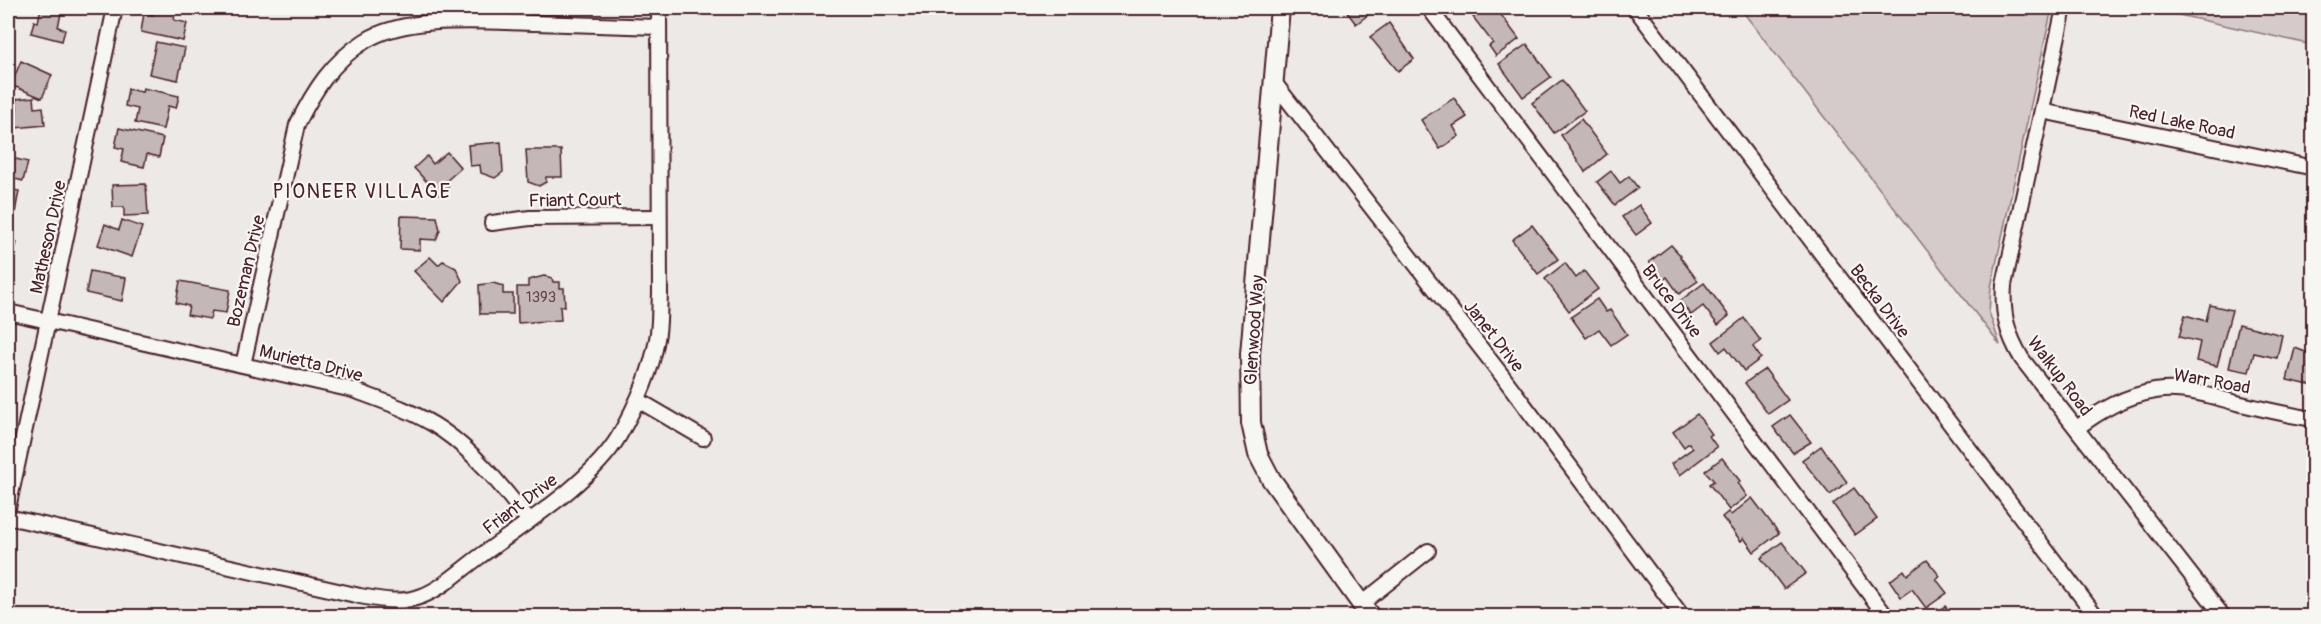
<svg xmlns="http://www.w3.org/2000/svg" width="2321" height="624" font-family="Pangolin,sans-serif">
<rect width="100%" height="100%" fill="#ece9e6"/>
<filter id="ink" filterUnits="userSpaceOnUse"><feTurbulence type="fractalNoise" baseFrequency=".0167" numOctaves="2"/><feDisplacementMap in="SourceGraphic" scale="12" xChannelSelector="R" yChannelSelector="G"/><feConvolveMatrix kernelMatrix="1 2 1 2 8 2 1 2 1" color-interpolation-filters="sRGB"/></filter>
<g filter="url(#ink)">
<g fill="#d4cbca" stroke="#8f757a" stroke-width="1.5">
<polygon points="1740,8 2052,8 1991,287 1989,312 2000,345"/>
<polygon points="2148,8 2313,8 2313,45"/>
</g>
<g fill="#c4b7b7" stroke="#4a1f2b" stroke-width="1.5">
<polygon points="41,8 62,9 58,27 65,30 62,41 31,33 34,21 38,22"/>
<polygon points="155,8 176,8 174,20 187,23 183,41 141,32 144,13 153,15"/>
<polygon points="1344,8 1374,8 1376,9 1356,24"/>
<polygon points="1487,8 1496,8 1519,39 1496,56 1489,46 1493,43 1473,17"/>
<polygon points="1389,23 1414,59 1398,71 1370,37"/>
<polygon points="156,42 185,48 178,80 149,74"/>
<polygon points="1527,44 1551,77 1523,97 1499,64"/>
<polygon points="21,61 52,75 42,98 11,85"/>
<polygon points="1562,80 1585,111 1554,133 1532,103"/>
<polygon points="143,88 179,96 176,108 168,106 163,129 135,123 138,109 125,106 128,89 142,92"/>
<polygon points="34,97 35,108 43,107 45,125 15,128 13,111 17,110 16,99"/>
<polygon points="1454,98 1467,117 1453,126 1459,136 1440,149 1421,120"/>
<polygon points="1581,119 1607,154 1585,172 1561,135"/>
<polygon points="119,128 163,138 159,157 147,154 144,167 121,162 124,149 115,147"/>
<polygon points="501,142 503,172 495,178 481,173 480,165 470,166 468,145"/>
<polygon points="526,150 561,150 562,177 546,177 546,182 539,186 528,182"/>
<polygon points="447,152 461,168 445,182 449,186 439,195 414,168 427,156 433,164"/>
<polygon points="8,157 28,162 23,181 8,177"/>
<polygon points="1611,171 1620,183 1629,176 1638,188 1615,205 1597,182"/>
<polygon points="146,184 148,215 124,216 124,207 113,207 112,185"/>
<polygon points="8,189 19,191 13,223 8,222"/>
<polygon points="1639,205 1652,223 1636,235 1622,217"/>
<polygon points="401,216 437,217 440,230 436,240 420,239 420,250 400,249"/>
<polygon points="122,220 142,227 132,257 98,245 105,224 119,230"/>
<polygon points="1532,225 1558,259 1538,274 1512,240"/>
<polygon points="8,240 17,242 14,254 8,252"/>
<polygon points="1671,245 1681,256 1680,257 1698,281 1679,294 1667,277 1663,280 1649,262"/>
<polygon points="430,257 438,265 443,261 456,268 462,281 444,302 414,271"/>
<polygon points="1565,263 1576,278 1584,271 1598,289 1569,311 1545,279"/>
<polygon points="90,271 126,278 122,301 86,293"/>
<polygon points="544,276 552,278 553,282 560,282 560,288 564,288 565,306 560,306 561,320 518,323 517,287 528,287 528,280"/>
<polygon points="180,281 230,290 226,313 212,311 210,319 187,315 189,306 176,303"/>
<polygon points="493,283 503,286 503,294 513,294 513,314 480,314 479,285"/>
<polygon points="1704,283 1729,316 1718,325 1703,306 1691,315 1680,301"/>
<polygon points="1597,299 1606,312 1610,310 1627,334 1611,345 1599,329 1586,338 1571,317"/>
<polygon points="2210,305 2232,310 2217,366 2196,361 2200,342 2179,337 2185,315 2206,321"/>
<polygon points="1744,318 1761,341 1753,347 1761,358 1744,371 1726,347 1720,352 1713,342"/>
<polygon points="2239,324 2282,335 2277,358 2254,353 2249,372 2229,368"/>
<polygon points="2295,348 2311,354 2314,350 2314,386 2287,380"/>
<polygon points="1765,369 1788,400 1768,414 1745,383"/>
<polygon points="1697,414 1712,434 1709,436 1717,447 1680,475 1671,464 1693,448 1689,443 1684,447 1673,432"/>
<polygon points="1790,415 1811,442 1793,453 1773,427"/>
<polygon points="1821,446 1847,482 1830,495 1802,460"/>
<polygon points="1722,458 1740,481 1738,483 1747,496 1729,510 1709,484 1714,481 1705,471"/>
<polygon points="1854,488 1877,519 1855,535 1833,504"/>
<polygon points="1752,498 1779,533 1754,552 1744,538 1741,541 1722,517 1728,512 1731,515"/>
<polygon points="1782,542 1806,573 1784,589 1761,558"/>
<polygon points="1927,560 1940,576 1936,579 1947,593 1926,608 1912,589 1901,597 1890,581 1904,570 1907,575"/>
<polygon points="1945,606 1953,616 1931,616"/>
</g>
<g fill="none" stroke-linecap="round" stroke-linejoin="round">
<defs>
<g id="street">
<polyline points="1429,8 1886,616"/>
<polyline points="1635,8 2096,616"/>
<path d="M2064,8L2004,285C2002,314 2007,334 2022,359L2223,616"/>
<polyline points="1273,81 1504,378 1682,616"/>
<polyline points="2042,111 2314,168"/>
<polyline points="492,223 530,218 659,217"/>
<path d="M8,312L353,390C383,401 416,412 442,430C477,454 503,488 529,521"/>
<path d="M243,365L297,125C314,90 332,62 365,41C408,14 486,22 536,23C577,24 618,26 659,27"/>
<polyline points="638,400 703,438"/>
<path d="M2077,428C2101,410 2125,396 2155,391C2182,386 2211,396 2237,403C2262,409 2288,415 2314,419"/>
<polyline points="8,508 115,8"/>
<path d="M8,517L360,596C382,600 401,604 422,596C443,588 461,570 479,557C521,526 593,481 619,436C636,406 651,374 657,339C660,325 659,309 660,294L659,8"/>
<polyline points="1361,604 1428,551"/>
</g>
<polyline id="secondary" points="1280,8 1250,354 1251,423 1258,454 1271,479 1370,616"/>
</defs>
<use href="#street" stroke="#4a1f2b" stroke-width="18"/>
<use href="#secondary" stroke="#4a1f2b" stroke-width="22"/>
<use href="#street" stroke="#f6f6f2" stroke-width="14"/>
<use href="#secondary" stroke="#f6f6f2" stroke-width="18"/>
</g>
</g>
<g text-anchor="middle" stroke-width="4.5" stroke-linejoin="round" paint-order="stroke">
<g font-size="15" fill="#68454e">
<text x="541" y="302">1393</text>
</g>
<g font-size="18" fill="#4a1f2b" stroke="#f6f6f2">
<text transform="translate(2182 122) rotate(12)" y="6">Red Lake Road</text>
<text transform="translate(575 200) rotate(-1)" y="6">Friant Court</text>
<text transform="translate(48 237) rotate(-78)" y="6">Matheson Drive</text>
<text transform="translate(246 271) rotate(-77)" y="6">Bozeman Drive</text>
<text transform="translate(1672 301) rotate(53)" y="6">Bruce Drive</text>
<text transform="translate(1880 301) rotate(53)" y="6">Becka Drive</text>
<text transform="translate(1254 330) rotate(-86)" y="6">Glenwood Way</text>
<text transform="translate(1494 336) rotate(52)" y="6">Janet Drive</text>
<text transform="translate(311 363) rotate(14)" y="6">Murietta Drive</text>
<text transform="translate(2060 376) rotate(53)" y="6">Walkup Road</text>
<text transform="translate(2212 381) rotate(10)" y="6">Warr Road</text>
<text transform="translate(520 504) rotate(-37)" y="6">Friant Drive</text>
</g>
<g font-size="20" letter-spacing="1.5" fill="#4a1f2b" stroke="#f6f6f2">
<text x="362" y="198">PIONEER VILLAGE</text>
</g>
</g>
<rect width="2321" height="624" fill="none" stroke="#f6f6f2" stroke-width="30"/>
<rect x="15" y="15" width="2291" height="594" fill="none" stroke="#4a1f2b" stroke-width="2" filter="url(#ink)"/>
</svg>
